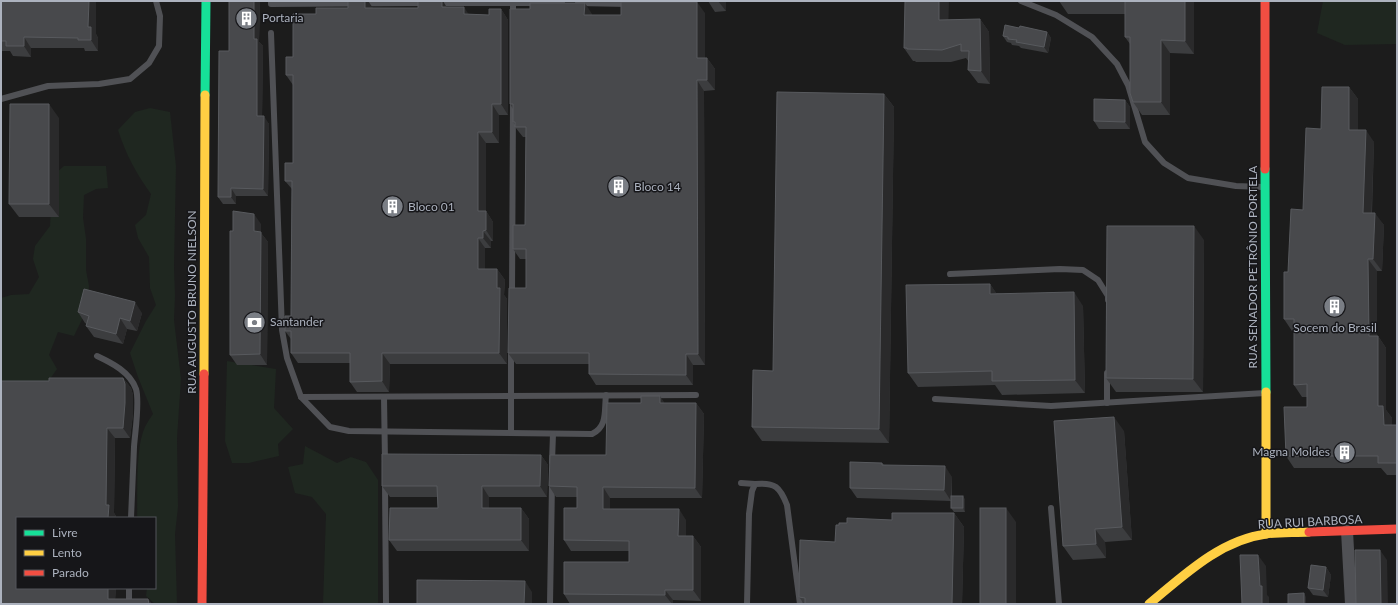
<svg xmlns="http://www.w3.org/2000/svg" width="1398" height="605" font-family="Lato,sans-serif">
<rect width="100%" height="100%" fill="#1c1c1c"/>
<g fill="#1f2720">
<polygon points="1323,1 1397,1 1397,44 1345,45 1317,33"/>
<path d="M150,108L170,112L176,166L174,267L175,296L174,320L181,379L177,438L178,507L175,534L177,604H155L146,596L147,588H155V518H137C138,494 135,448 145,427C147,423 150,418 153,414L138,377L130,353L146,321L156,305L150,288L149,257L138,238L135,225L146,215L151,194C136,173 126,155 118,130L135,112Z"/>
<polygon points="64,166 106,166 108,188 96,189 84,195 83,218 86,239 86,270 89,286 87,309 74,336 58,332 49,355 57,369 42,390 1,387 1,298 11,295 29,294 39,277 33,259 35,246 50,226 51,209 49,179"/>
<polygon points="227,361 276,369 274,408 293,429 278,444 279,456 249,463 232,463 225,441"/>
<polygon points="305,446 337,463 351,457 366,462 378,480 378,604 323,604 326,514 312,497 295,493 288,467 303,464"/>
</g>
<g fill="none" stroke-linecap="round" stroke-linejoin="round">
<g stroke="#505155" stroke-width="6">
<polyline points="271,1 271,4 424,3"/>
<polyline points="1021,1 1056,15 1092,37 1117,64 1128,85 1145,142 1164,163 1188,178 1236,186 1263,187"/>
<polyline points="436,3 562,3"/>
<polyline points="578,3 628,4"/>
<polyline points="513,17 513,1"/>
<path d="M271,33L282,330L287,358L301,397L330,427L349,431L592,434C608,426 604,411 606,395"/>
<polyline points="1,99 48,86 99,84 130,79 149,63 159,46 160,16 156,1"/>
<polyline points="950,274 1060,269 1083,270 1098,280 1108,296 1108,300"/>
<polyline points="512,295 513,101"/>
<polyline points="511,351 511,433"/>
<path d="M97,356C112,363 130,372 136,389C140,402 135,432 134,447C133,471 132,494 131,518"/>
<polyline points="301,397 696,395"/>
<polyline points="384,397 385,462"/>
<polyline points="935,399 1051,406 1265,393"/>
<polyline points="1107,403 1107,373"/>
<polyline points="552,462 553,434"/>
<polyline points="741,483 755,484"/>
<polyline points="385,484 386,604"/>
<polyline points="1051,508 1059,604"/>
<polyline points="129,604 129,588"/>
<polyline points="550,604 552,483"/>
<path d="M747,604L749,514L752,491L755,484C775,482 780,487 787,505L800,604"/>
</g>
<polyline stroke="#505155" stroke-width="12" points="1347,531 1351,604"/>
<g stroke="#16e098" stroke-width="9">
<polyline points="205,95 206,1"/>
<polyline points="1265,169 1266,392"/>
</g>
<g stroke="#ffcf43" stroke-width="9">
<polyline points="204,374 205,95"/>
<polyline points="1266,392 1266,534"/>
<path d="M1149,604C1183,576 1220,540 1266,534C1280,532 1295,533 1309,532"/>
</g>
<g stroke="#f24e42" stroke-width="9">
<polyline points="1265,1 1265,169"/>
<polyline points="1309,532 1397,529"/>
<polyline points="202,604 204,374"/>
</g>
</g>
<g fill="#3c3d3f">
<polygon points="1,1 96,34 98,38 98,51 85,51 84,48 31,48 31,57 13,56 10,51 1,51"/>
<polygon points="229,1 260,1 259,42 263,46 262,116 269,124 268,196 236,196 236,204 223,204 218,197 229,51"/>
<polygon points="708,1 726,1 726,11 715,12"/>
<polygon points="1059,1 1194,1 1194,54 1170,53 1170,115 1142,115 1133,102 1130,44 1125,37 1125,14 1068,14"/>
<polygon points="447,7 469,14 489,15 501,9 508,20 508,115 499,115 499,143 486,143 486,211 493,222 493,241 491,241 491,248 485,248 485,269 497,269 505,280 504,295 507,299 507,364 390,364 389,392 357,392 350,382 350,363 298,363 291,353 291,339 285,331 291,316 291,311 292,189 285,181 293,163 293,85 286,75 293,57 316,14 348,8 418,8"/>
<polygon points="530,9 592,14 592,15 621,15 705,13 705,58 707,58 715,69 715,90 704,91 705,365 693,365 693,385 596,385 589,374 589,364 516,364 508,353 526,288 526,259 520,259 513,249 525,225 526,137 523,137 515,127 515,125 513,122 513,109 510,104"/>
<polygon points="980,19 989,32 990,84 978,83 968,70 969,62 966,58 951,62 916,62 915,61 913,61 904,48 948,20"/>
<polygon points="1019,28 1047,32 1051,38 1048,53 1021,48 1019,46 1012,45 1011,43 1007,42 1003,36"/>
<polygon points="1349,87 1358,99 1358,130 1374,142 1372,213 1384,225 1382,271 1377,271 1377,336 1378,336 1386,348 1386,410 1392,418 1392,425 1397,425 1397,475 1387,475 1381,468 1294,468 1286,456 1307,407 1307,397 1302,397 1294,385 1294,331 1292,331 1284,319 1288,272 1303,210 1321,129"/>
<polygon points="884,94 894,107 889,443 762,441 752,427 773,371"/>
<polygon points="1125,100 1130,107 1130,129 1099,129 1094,121"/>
<polygon points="59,118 59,217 19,217 9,204"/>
<polygon points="261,224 261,233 268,242 267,365 237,365 230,355 233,231"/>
<polygon points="1204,240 1203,392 1116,392 1106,378"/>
<polygon points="990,284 996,293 1083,306 1085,393 1002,395 995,385 918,387 908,373"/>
<polygon points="78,312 142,313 137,331 127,329 123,344 94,337 86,326 87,324 85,323"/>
<polygon points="49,378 123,378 131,388 133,395 133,414 130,438 115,438 114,513 116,516 116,518 17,518 17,588 116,588 115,599 148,599 152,604 1,604 1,381 49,381"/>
<polygon points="660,396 664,403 696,403 704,414 702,498 610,498 610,509 686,520 686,536 693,536 701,547 701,601 673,600 673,604 570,604 564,594 629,562 629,551 571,551 564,540 577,508 577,497 556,497 549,486 606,455 641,403"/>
<polygon points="1124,431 1132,540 1105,542 1106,558 1073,560 1063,546"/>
<polygon points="541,455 548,465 547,497 489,497 489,508 521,508 529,519 529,551 397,551 389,540 438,508 437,497 390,497 382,486"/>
<polygon points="882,463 884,465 952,477 952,496 963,496 965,500 965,512 954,512 951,508 951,501 857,498 850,488"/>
<polygon points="954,513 964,527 962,604 804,604 799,597 835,542 839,525 847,523 892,520"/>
<polygon points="1326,567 1331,575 1328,597 1313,595 1308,588"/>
</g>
<g fill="#2a2a2b">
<polygon points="89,1 96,1 96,34 98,38 98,51 91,40 88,27"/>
<polygon points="254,1 260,1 259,42 263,46 262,124 257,116 254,39"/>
<polygon points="365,1 368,1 373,8 373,19 365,8"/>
<polygon points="442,1 443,1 449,11 442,7"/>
<polygon points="718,1 726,1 726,11"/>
<polygon points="939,1 949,1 948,33 939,20"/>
<polygon points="1185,1 1194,1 1194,54 1185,41"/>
<polygon points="697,2 705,13 705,68 697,58"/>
<polygon points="585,3 592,14 592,25 584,15"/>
<polygon points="464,7 471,18 464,14"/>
<polygon points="501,9 508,20 508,115 501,104"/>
<polygon points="980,19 989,32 990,84 981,71"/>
<polygon points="1047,32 1051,38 1048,53 1044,47"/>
<polygon points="24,37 31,48 31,57 24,46"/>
<polygon points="1161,40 1170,53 1170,115 1161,102"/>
<polygon points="707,58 715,69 715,90 707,80"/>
<polygon points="697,80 704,91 705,365 698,354"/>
<polygon points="1349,87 1358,99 1358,142 1349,130"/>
<polygon points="884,94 894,107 889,443 879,429"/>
<polygon points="1125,100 1130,107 1130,129 1125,122"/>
<polygon points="49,104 59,118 59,217 49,204"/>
<polygon points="492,104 499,115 499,143 492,132"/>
<polygon points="264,116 269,124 268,196 263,189"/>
<polygon points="1366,130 1374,142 1371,225 1363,213"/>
<polygon points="478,132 486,143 486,222 478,211"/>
<polygon points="231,188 236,196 236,204 231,197"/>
<polygon points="486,211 493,222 493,241 486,230"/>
<polygon points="1375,213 1384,225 1382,271 1373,259"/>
<polygon points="254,214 261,224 261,233 268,242 267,365 260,354 254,231"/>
<polygon points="1194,226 1204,240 1203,392 1193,379"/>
<polygon points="483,231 491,241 491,248 483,238"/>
<polygon points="478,238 485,248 485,280 478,269"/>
<polygon points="1368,259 1377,271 1377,348 1369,336"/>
<polygon points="497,269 505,280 504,295 507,299 507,364 499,353 497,288"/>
<polygon points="990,284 999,297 990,294"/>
<polygon points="1074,292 1083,306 1085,393 1075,380"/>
<polygon points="135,302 142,313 137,331 130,321"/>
<polygon points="120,318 127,329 123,344 116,334"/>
<polygon points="1378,336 1386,348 1386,410 1392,418 1392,437 1384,425 1378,406"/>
<polygon points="382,353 390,364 389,392 382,381"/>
<polygon points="686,354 693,365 693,385 686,375"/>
<polygon points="123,378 131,388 133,395 133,414 130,438 123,428"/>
<polygon points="660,396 667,407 660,403"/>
<polygon points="696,403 704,414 702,498 695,488"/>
<polygon points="1114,417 1124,431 1132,540 1122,527"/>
<polygon points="107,428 115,438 114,513 116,516 116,518 108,518 106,505"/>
<polygon points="541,455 548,465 547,497 540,486"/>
<polygon points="945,466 952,477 951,501 944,490"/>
<polygon points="482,486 489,497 489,519 482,508"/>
<polygon points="603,487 610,498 610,519 603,509"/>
<polygon points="963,496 965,500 965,512 963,508"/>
<polygon points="521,508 529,519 529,551 521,540"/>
<polygon points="1006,508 1016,522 1016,604 1006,604"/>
<polygon points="679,509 686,520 686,547 678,536"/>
<polygon points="954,513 964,527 962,604 952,604"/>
<polygon points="1095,529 1105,542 1106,558 1096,544"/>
<polygon points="693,536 701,547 701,601 693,590"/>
<polygon points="1380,550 1387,560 1388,604 1381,604"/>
<polygon points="1258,555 1266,566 1267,595 1269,597 1269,604 1262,604"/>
<polygon points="1326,567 1331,575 1328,597 1323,590"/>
<polygon points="525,581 532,592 532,604 524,604"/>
<polygon points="108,588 116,588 115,604 108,599"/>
<polygon points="665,590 673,600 673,604 672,604 665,595"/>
<polygon points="1304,593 1306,597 1306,604 1304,604"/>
<polygon points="148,599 152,604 149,604"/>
</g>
<g fill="#48494c" stroke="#585a5e">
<polygon points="1,1 89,1 88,27 91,27 91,40 78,40 78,38 24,37 24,46 6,46 6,41 1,41"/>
<polygon points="229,1 254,1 254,39 257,39 257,116 264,116 263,189 231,188 231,197 218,197 219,51 229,51"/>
<polygon points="348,1 365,1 365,8 418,8 418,1 442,1 442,7 464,7 464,14 489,15 489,9 501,9 501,104 492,104 492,132 478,132 478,211 486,211 486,230 483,231 483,238 478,238 478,269 497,269 497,288 500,288 499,353 382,353 382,381 350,382 350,353 291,353 291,331 285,331 285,316 291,316 291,311 292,181 285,181 285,163 293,163 293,75 286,75 286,57 293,57 293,14 316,14 316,8 348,8"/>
<polygon points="905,1 939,1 939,20 980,19 981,71 968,70 969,51 961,51 961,44 942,50 907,49 907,48 904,48"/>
<polygon points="1059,1 1185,1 1185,41 1161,40 1161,102 1133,102 1130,93 1130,37 1125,37 1125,1"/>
<polygon points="621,2 697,2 697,58 707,58 707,80 697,80 698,354 686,354 686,375 589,374 589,353 508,353 509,288 526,288 526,249 513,249 513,225 525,225 526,127 515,127 515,122 513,122 513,104 510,104 510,9 530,9 530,3 585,3 584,15 621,15"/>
<polygon points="1005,25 1019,28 1020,26 1047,32 1044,47 1016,42 1017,40 1008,39 1008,37 1003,36"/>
<polygon points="1322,87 1349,87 1349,130 1366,130 1363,213 1375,213 1373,259 1368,259 1369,336 1378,336 1378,406 1383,406 1384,425 1397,425 1397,463 1378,463 1378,456 1286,456 1284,407 1307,407 1307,384 1294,385 1294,319 1284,319 1284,272 1288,272 1291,209 1303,210 1306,128 1321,129"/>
<polygon points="777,92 884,94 879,429 752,427 753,370 773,371"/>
<polygon points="1094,99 1125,100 1125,122 1094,121"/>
<polygon points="10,104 49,104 49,204 9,204"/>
<polygon points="233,211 254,214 254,231 261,232 260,354 230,355 230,231 233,231"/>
<polygon points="1107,226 1194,226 1193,379 1106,378"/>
<polygon points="990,284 990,294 1074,292 1075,380 992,381 992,371 908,373 906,285"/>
<polygon points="84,289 135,302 130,321 120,318 116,334 86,326 89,316 78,312"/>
<polygon points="49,378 123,378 125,384 125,403 123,428 107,428 106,505 109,505 108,518 17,518 17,588 108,588 108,599 148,599 149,604 1,604 1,381 49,381"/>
<polygon points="641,396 660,396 660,403 696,403 695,488 603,487 603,509 679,509 678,536 693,536 693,590 665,590 665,595 564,594 564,562 629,562 629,541 564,540 564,508 577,508 577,487 549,486 550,455 606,455 607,403 641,403"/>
<polygon points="1114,417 1122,527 1095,529 1096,544 1063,546 1054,421"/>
<polygon points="382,454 541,455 540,486 482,486 482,508 521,508 521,540 389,540 390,508 438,508 437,486 382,486"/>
<polygon points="850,462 882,463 882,465 945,466 944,490 850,488"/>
<rect x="951" y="496" width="12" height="12"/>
<rect x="980" y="508" width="26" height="96"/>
<polygon points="892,513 954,513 952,604 805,604 805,598 799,597 800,540 835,542 836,525 839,525 839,523 847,523 847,518 892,520"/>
<polygon points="1355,550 1380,550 1381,604 1356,604"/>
<polygon points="1240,555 1258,555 1260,586 1262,586 1262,604 1242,604"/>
<polygon points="1311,565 1326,567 1323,590 1308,588"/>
<polygon points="417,580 525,581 524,604 417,604"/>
<polygon points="1304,593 1304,604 1288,604 1288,594"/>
</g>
<defs>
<symbol id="building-disc" viewBox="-11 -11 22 22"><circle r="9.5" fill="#7a7e85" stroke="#161619"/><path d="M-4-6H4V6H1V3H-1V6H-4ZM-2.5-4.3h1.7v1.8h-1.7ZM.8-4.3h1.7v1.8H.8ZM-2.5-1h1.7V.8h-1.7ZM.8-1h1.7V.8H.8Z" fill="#fff"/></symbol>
<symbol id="bank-disc" viewBox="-11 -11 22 22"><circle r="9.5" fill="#7a7e85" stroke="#161619"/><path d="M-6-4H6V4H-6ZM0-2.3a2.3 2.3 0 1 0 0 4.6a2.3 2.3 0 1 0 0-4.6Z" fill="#fff"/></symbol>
</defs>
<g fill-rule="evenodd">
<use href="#building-disc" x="234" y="6" width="25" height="25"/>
<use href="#building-disc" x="606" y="174" width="25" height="25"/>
<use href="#building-disc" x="380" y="194" width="25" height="25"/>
<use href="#building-disc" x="1322" y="294" width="25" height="25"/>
<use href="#bank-disc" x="242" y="310" width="25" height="25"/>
<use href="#building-disc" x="1332" y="440" width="25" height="25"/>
</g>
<g text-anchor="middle" stroke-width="3" stroke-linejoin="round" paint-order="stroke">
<g font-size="12" fill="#acb2be" stroke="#161619" text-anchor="start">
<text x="262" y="22">Portaria</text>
<text x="634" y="191">Bloco 14</text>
<text x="408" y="211">Bloco 01</text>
<text x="270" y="326">Santander</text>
<text x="1335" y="332" text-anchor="middle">Socem do Brasil</text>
<text x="1330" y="456" text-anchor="end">Magna Moldes</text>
</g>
<g font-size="12" fill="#acb2be" stroke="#161619">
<text transform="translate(1253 267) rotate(-90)" y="4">RUA SENADOR PETRÔNIO PORTELA</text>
<text transform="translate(192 302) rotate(-90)" y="4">RUA AUGUSTO BRUNO NIELSON</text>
<text transform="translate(1310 522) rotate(-3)" y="4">RUA RUI BARBOSA</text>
</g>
</g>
<rect width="1398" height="605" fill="none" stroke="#acb2be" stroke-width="4"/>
<rect x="16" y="517" width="140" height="72" fill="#161619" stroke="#52545b"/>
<rect x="24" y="530" width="20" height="6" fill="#16e098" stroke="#52545b"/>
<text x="52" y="537" font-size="12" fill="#acb2be">Livre</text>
<rect x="24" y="550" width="20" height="6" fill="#ffcf43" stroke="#52545b"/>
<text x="52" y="557" font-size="12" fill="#acb2be">Lento</text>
<rect x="24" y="570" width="20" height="6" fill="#f24e42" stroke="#52545b"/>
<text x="52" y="577" font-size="12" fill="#acb2be">Parado</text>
</svg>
